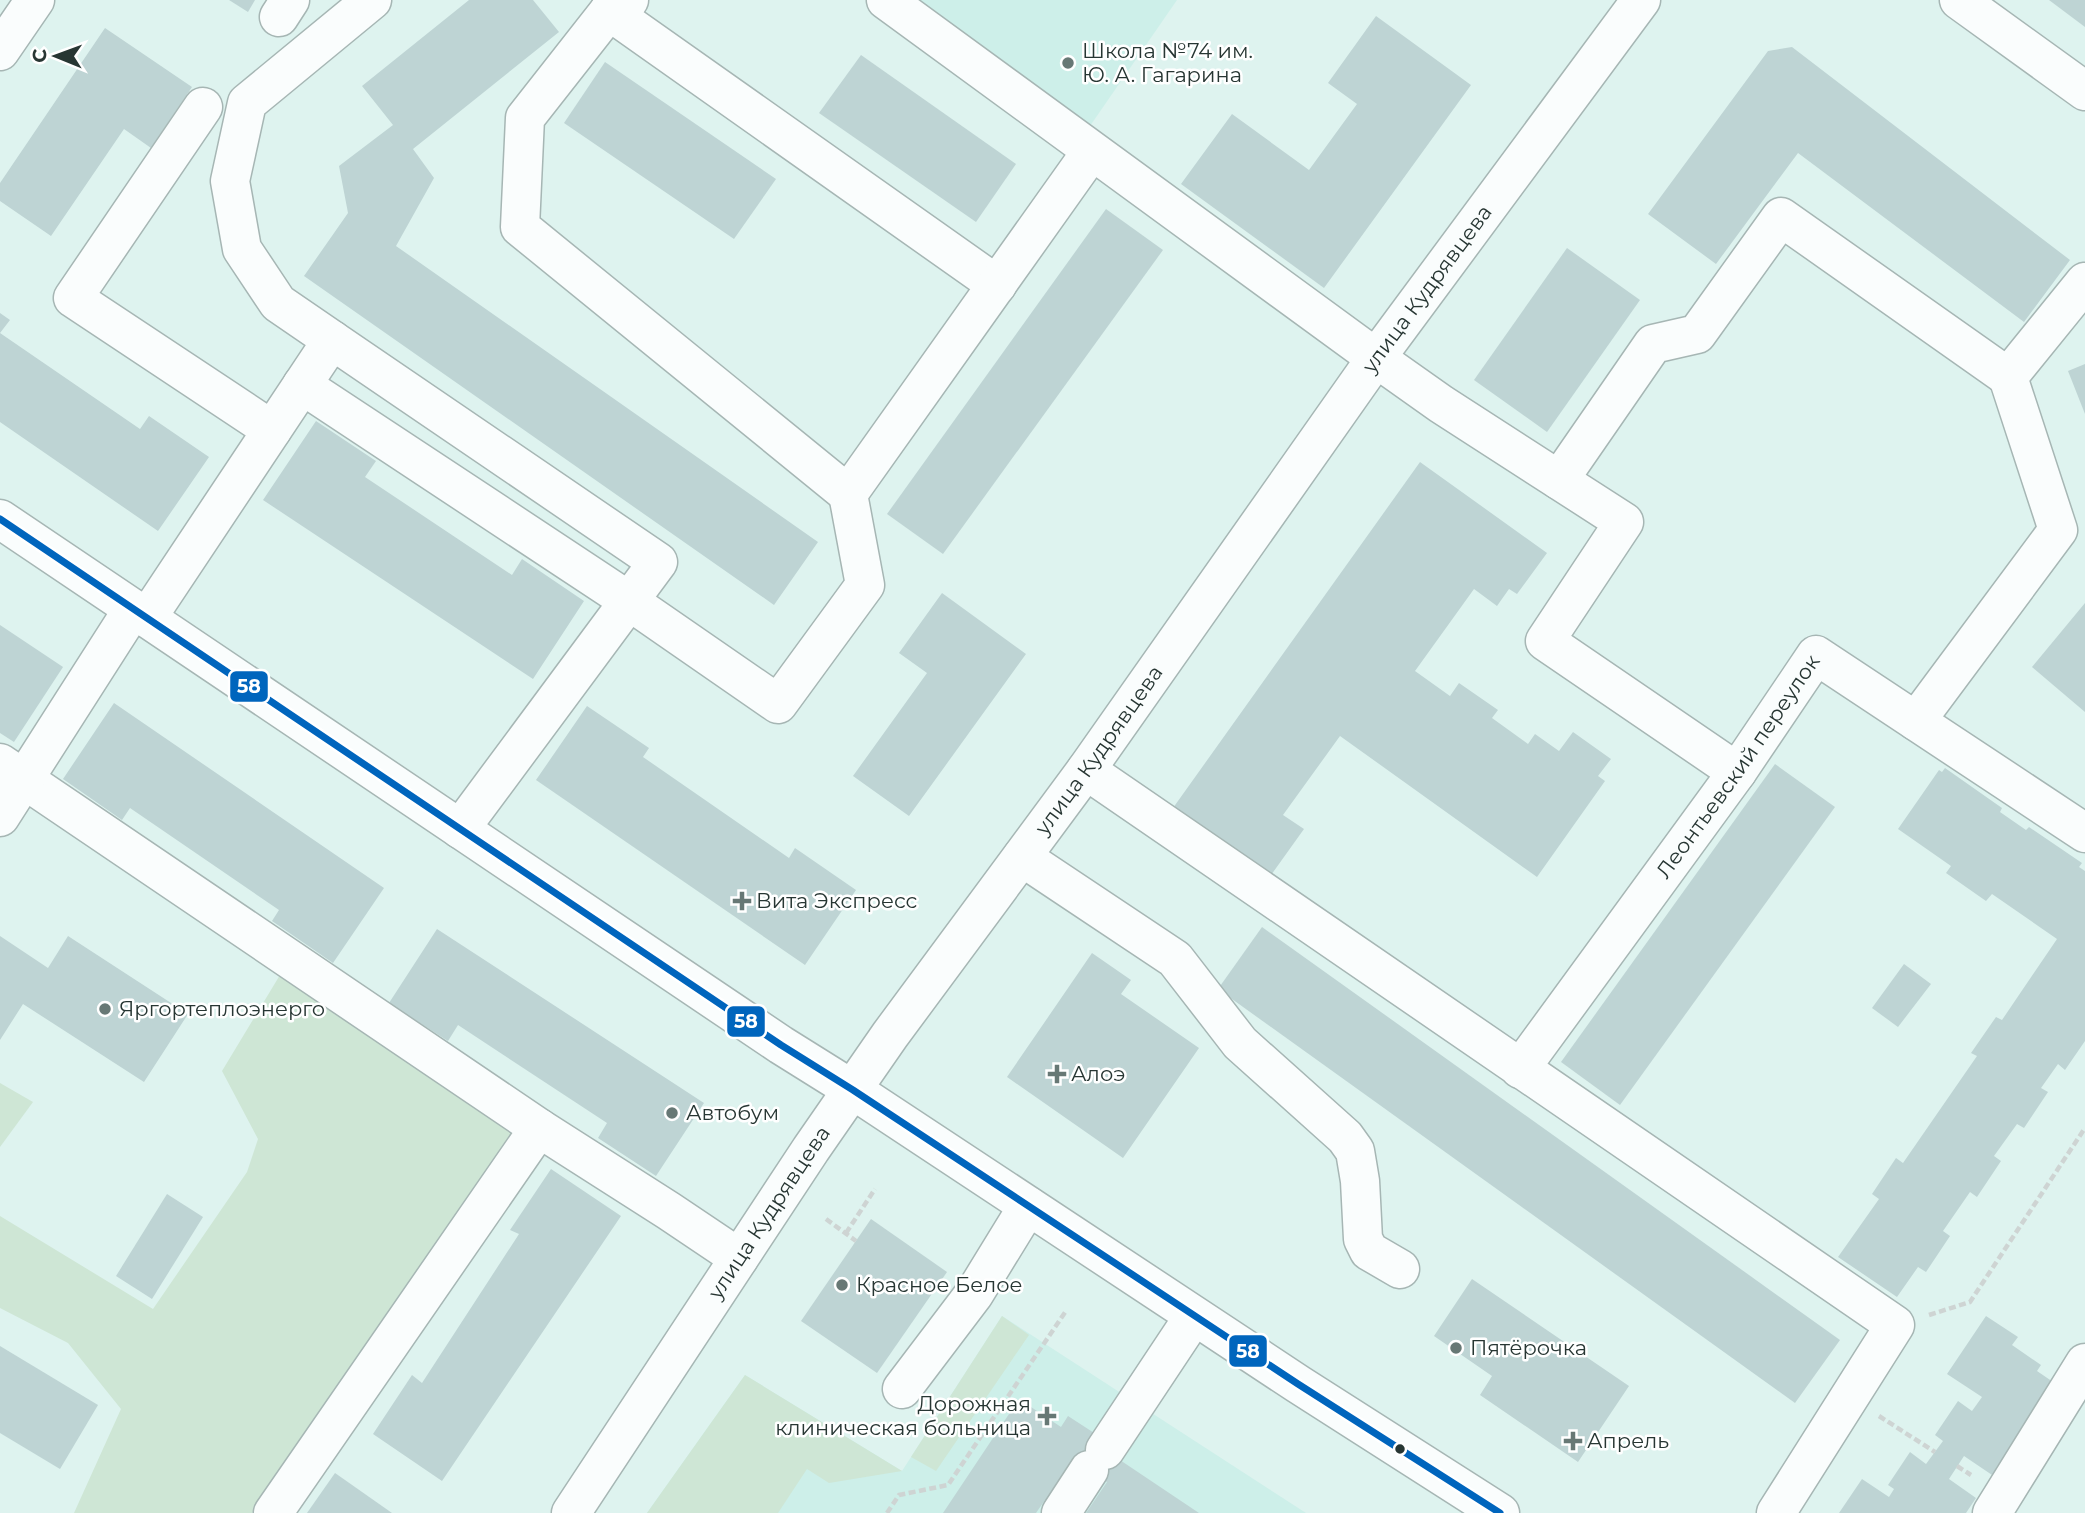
<svg xmlns="http://www.w3.org/2000/svg" width="2085" height="1513" font-family="Montserrat,sans-serif">
<rect width="100%" height="100%" fill="#def3ef"/>
<g fill="#cdefe9">
<polygon points="917,0 1177,0 1090,126"/>
<polygon points="1002,1316 1306,1513 647,1513 745,1375 902,1471"/>
</g>
<g fill="#cee6d5">
<polygon points="283,970 519,1125 252,1513 74,1513 121,1409 68,1343 0,1308 0,1216 153,1309 247,1172 258,1139 222,1071"/>
<polygon points="0,1083 33,1102 0,1147"/>
<polygon points="1002,1316 1029,1335 936,1471 911,1457"/>
<polygon points="745,1375 902,1471 829,1483 807,1469 778,1513 647,1513"/>
</g>
<g fill="#bed4d4">
<polygon points="229,0 255,0 248,12"/>
<polygon points="469,0 533,0 559,32 413,149 434,178 396,246 818,542 774,605 304,276 348,213 339,166 393,125 362,86"/>
<polygon points="2049,0 2085,0 2085,27"/>
<polygon points="1376,16 1471,85 1324,288 1181,184 1232,114 1309,170 1357,104 1328,83"/>
<polygon points="105,28 192,87 151,148 124,129 51,236 0,201 0,183"/>
<polygon points="1792,47 2070,260 2024,322 1798,153 1716,264 1648,214 1768,51"/>
<polygon points="861,55 1016,164 976,222 819,113"/>
<polygon points="605,62 776,179 734,239 564,123"/>
<polygon points="1106,209 1163,250 943,554 887,514"/>
<polygon points="1567,248 1640,300 1547,432 1474,380"/>
<polygon points="0,313 10,320 0,333 140,429 149,416 209,457 158,531 0,422"/>
<polygon points="2085,364 2085,414 2068,371"/>
<polygon points="316,421 376,461 365,477 512,575 522,559 584,601 533,679 263,500"/>
<polygon points="1420,462 1547,553 1517,594 1509,589 1497,606 1474,589 1415,671 1450,696 1459,683 1498,710 1492,718 1528,744 1535,734 1559,751 1573,732 1611,759 1598,776 1605,781 1537,877 1340,736 1283,815 1304,829 1269,878 1173,808"/>
<polygon points="942,593 1026,654 909,816 853,776 927,673 899,653"/>
<polygon points="2085,603 2085,712 2032,667"/>
<polygon points="0,625 63,667 14,742 0,733"/>
<polygon points="114,703 384,888 333,963 272,921 279,910 130,808 122,820 63,779"/>
<polygon points="587,706 649,748 643,757 789,858 795,848 856,890 805,965 536,780"/>
<polygon points="1775,764 1835,807 1620,1105 1561,1062"/>
<polygon points="1945,768 2002,808 2000,812 2026,830 2029,827 2082,863 2079,867 2085,871 2085,1041 2065,1070 2058,1064 2041,1088 2048,1092 2024,1128 2017,1124 1994,1156 2001,1161 1977,1197 1970,1192 1943,1231 1950,1236 1926,1272 1918,1267 1897,1297 1838,1257 1879,1199 1872,1194 1896,1158 1903,1163 1977,1056 1971,1053 1996,1017 2002,1020 2057,939 1992,894 1986,901 1946,873 1951,866 1898,829 1939,770 1942,772"/>
<polygon points="1262,927 1840,1340 1795,1403 1218,989"/>
<polygon points="437,929 704,1103 656,1176 598,1138 607,1123 458,1025 448,1041 389,1003"/>
<polygon points="0,936 48,968 68,936 188,1014 144,1082 23,1004 0,1040"/>
<polygon points="1092,953 1131,980 1121,994 1199,1048 1123,1158 1007,1077"/>
<polygon points="1904,964 1931,984 1898,1027 1872,1008"/>
<polygon points="551,1169 621,1216 442,1481 373,1434 412,1375 422,1383 519,1234 510,1230"/>
<polygon points="167,1194 203,1217 152,1299 116,1276"/>
<polygon points="871,1219 947,1272 877,1373 801,1321"/>
<polygon points="1472,1279 1629,1386 1578,1462 1480,1395 1492,1376 1434,1336"/>
<polygon points="1986,1316 2018,1337 2012,1345 2041,1365 2037,1371 2056,1384 1998,1479 1964,1456 1949,1479 1976,1498 1966,1513 1839,1513 1862,1479 1889,1497 1894,1489 1888,1485 1910,1452 1926,1464 1943,1441 1935,1435 1958,1401 1972,1411 1982,1397 1947,1374"/>
<polygon points="0,1346 98,1405 60,1469 0,1433"/>
<polygon points="1019,1399 1061,1427 1068,1416 1108,1442 1105,1450 1199,1513 1086,1513 1107,1482 1089,1470 1061,1511 1045,1500 1036,1513 943,1513"/>
<polygon points="335,1473 392,1513 307,1513"/>
</g>
<g fill="none" stroke-linecap="round" stroke-linejoin="round">
<defs>
<g id="minor">
<polyline points="629,0 609,11 525,118 520,227 848,494"/>
<polyline points="886,0 1376,358 1441,404 1624,522 1545,641 1737,772"/>
<polyline points="1959,0 2085,91"/>
<polyline points="609,11 997,285"/>
<polyline points="279,17 290,0"/>
<polyline points="0,51 35,0"/>
<polyline points="203,107 73,298 272,430"/>
<polyline points="332,340 658,562 460,829"/>
<polyline points="302,385 629,601 778,704 865,585 848,494 1091,152"/>
<polyline points="1559,480 1653,344 1697,334 1781,217 2008,377"/>
<polyline points="0,519 781,1045 853,1090 1298,1384 1500,1513"/>
<polyline points="147,618 332,340 278,303 242,249 230,181 247,103 372,0"/>
<polyline points="1916,721 2058,530 2008,377 2085,282"/>
<polyline points="0,763 539,1128 669,1211 739,1258"/>
<polyline points="1086,770 1895,1325 1776,1513"/>
<polyline points="0,817 133,609"/>
<polyline points="1022,857 1175,959 1240,1043 1345,1137 1355,1151 1360,1181 1363,1239 1369,1251 1400,1269"/>
<path id="s1" d="M1520,1069L1737,772L1816,655L2085,833"/>
<polyline points="902,1389 974,1294 1028,1206"/>
<polyline points="1105,1450 1194,1316"/>
<polyline points="273,1513 539,1128"/>
<path id="s2" d="M571,1513L811,1149L890,1035L1086,770L1376,358L1641,0"/>
<polyline points="1061,1513 1089,1470"/>
<polyline points="1992,1513 2085,1363"/>
</g>
</defs>
<use href="#minor" stroke="#a6b6b4" stroke-width="41"/>
<g stroke="#ced4d3" stroke-width="4.5" stroke-dasharray="7 3.5" stroke-linecap="butt">
<polyline points="826,1219 856,1241"/>
<polyline points="846,1233 875,1189"/>
<polyline points="1929,1315 1970,1302 2085,1128"/>
<polyline points="1879,1416 1935,1452"/>
<polyline points="1957,1466 1971,1475"/>
<polyline points="887,1513 899,1495 948,1485 1066,1311"/>
</g>
<use href="#minor" stroke="#fafdfd" stroke-width="38"/>
<defs>
<polyline id="bus-1" points="0,519 781,1045 853,1090 1298,1384 1500,1513"/>
</defs>
<use href="#bus-1" stroke="#fff" stroke-width="12"/>
<use href="#bus-1" stroke="#0065bd" stroke-width="7"/>
</g>
<g fill="#677875" stroke="#fff" stroke-width="2.5">
<circle cx="1068" cy="63" r="7"/>
<path d="M738.5 890.5h7v7h7v7h-7v7h-7v-7h-7v-7h7z"/>
<circle cx="105" cy="1009" r="7"/>
<path d="M1053.5 1063.5h7v7h7v7h-7v7h-7v-7h-7v-7h7z"/>
<circle cx="672" cy="1113" r="7"/>
<circle cx="842" cy="1285" r="7"/>
<circle cx="1456" cy="1348" r="7"/>
<path d="M1043.5 1405.5h7v7h7v7h-7v7h-7v-7h-7v-7h7z"/>
<path d="M1569.5 1430.5h7v7h7v7h-7v7h-7v-7h-7v-7h7z"/>
</g>
<circle fill="#273633" stroke="#fff" stroke-width="2.5" cx="1400" cy="1449" r="6"/>
<g text-anchor="middle" stroke-width="5" stroke-linejoin="round" paint-order="stroke">
<g font-size="21" fill="#273633" stroke="#fff" text-anchor="start">
<text x="1082" y="58">Школа №74 им.<tspan x="1082" dy="24">Ю. А. Гагарина</tspan></text>
<text x="756" y="908">Вита Экспресс</text>
<text x="119" y="1016">Яргортеплоэнерго</text>
<text x="1071" y="1081">Алоэ</text>
<text x="686" y="1120">Автобум</text>
<text x="856" y="1292">Красное Белое</text>
<text x="1470" y="1355">Пятёрочка</text>
<text x="1031" y="1411" text-anchor="end">Дорожная<tspan x="1031" dy="24">клиническая больница</tspan></text>
<text x="1587" y="1448">Апрель</text>
</g>
<g font-size="21" fill="#273633" stroke="#fff">
<text dy="7" stroke="none"><textPath href="#s2" startOffset="1494">улица Кудрявцева</textPath></text>
<text dy="7" stroke="none"><textPath href="#s2" startOffset="928">улица Кудрявцева</textPath></text>
<text dy="7" stroke="none"><textPath href="#s1" startOffset="373">Леонтьевский переулок</textPath></text>
<text dy="7" stroke="none"><textPath href="#s2" startOffset="360">улица Кудрявцева</textPath></text>
</g>
</g>
<g stroke="#fff" stroke-width="2.5">
<rect x="229" y="670" width="40" height="33" rx="7" fill="#0065bd"/>
<rect x="726" y="1005" width="40" height="33" rx="7" fill="#0065bd"/>
<rect x="1228" y="1334" width="40" height="34" rx="7" fill="#0065bd"/>
</g>
<g font-size="19" text-anchor="middle" font-weight="bold" fill="#fff">
<text x="249" y="693">58</text>
<text x="746" y="1028">58</text>
<text x="1248" y="1358">58</text>
</g>
<g transform="translate(56 56) rotate(271)" stroke="#ffffff" stroke-width="5" paint-order="stroke">
<path d="M0-5L12 26L0 18L-12 26Z" fill="#273633"/>
<text y="-10" font-size="19" font-weight="bold" text-anchor="middle" fill="#273633">С</text>
</g>
</svg>
